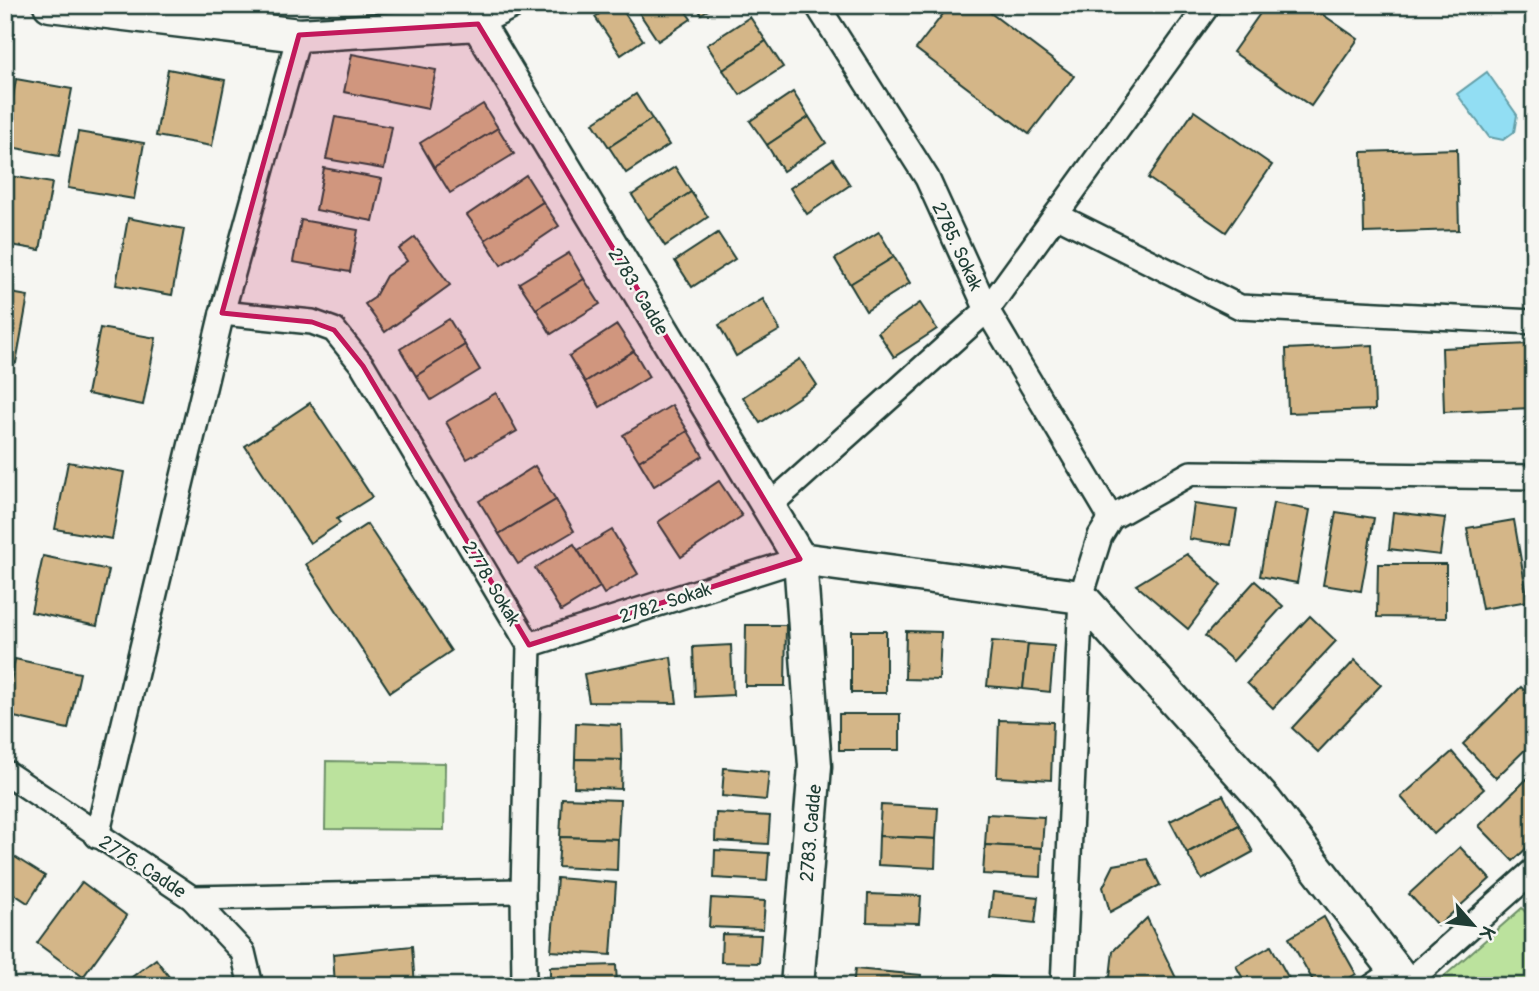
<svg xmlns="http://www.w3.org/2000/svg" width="1539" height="991" font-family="Pangolin,sans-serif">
<rect width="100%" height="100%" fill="#f6f6f2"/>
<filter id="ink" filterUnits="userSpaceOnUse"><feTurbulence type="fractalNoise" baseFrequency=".0143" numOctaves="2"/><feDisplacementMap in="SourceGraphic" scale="14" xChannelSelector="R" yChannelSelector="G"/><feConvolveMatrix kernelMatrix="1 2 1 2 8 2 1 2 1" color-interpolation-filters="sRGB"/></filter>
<g filter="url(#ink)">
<g fill="#bbe29d" stroke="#6d9068" stroke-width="2">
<polygon points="326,761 445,763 444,830 325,829"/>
<polygon points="1522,908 1534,922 1534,986 1447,986 1441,979"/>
</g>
<polygon fill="#92def3" stroke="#649ea7" stroke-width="2" points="1487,72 1517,115 1514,132 1503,140 1489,137 1457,94"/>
<g fill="#d4b688" stroke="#1f3d34" stroke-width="2">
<polygon points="612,5 619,5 643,40 621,55 595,17"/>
<polygon points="634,5 681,5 691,19 658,41"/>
<polygon points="696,5 717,5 701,14"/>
<polygon points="950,5 980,5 1074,76 1029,134 916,49"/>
<polygon points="1266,5 1309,5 1358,39 1311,106 1233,52"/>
<polygon points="750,17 766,41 723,70 707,45"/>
<polygon points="766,41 783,67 740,95 723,70"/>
<polygon points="352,54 436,70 428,109 344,92"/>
<polygon points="168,69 225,80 212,146 156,136"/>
<polygon points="16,79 72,89 59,156 5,146"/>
<polygon points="793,92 809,117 767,145 750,121"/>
<polygon points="636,94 652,119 609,147 593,123"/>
<polygon points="483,104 498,128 434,167 420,143"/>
<polygon points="1194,111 1272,165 1226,232 1148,178"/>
<polygon points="335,117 392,127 384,169 326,159"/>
<polygon points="809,117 826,143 783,171 767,145"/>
<polygon points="652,119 669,145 626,173 609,147"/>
<polygon points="498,128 514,154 450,193 434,167"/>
<polygon points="78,132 144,143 134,199 68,188"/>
<polygon points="1457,149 1459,230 1364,233 1362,152"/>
<polygon points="833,159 850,185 807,214 790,188"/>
<polygon points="675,167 691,192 648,220 632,195"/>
<polygon points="324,168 382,179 373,221 316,210"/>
<polygon points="5,175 52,183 40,250 5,244"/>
<polygon points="526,175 543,202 485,240 467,215"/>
<polygon points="691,192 708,217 665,246 648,220"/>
<polygon points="543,202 559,226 501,265 485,240"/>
<polygon points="128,218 184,229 172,295 116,285"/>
<polygon points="301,220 358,230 350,272 293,262"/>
<polygon points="879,232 894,257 850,284 835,259"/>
<polygon points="718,233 735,259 692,287 675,261"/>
<polygon points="415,237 450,285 385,332 365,304 374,298 386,276 407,261 399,249"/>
<polygon points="569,253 584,279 536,309 519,283"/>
<polygon points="894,257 910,283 866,311 850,284"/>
<polygon points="584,279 600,304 551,334 536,309"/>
<polygon points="5,292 28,296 16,363 5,361"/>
<polygon points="763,299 780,330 736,356 719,325"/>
<polygon points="920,303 937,329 894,357 878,332"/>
<polygon points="449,319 465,345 416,376 400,349"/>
<polygon points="617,325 634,351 585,382 569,356"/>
<polygon points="100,328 156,338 143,405 87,394"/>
<polygon points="1529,344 1531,408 1444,412 1442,348"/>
<polygon points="465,345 480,370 431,400 416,376"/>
<polygon points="1373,345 1375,410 1288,413 1286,349"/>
<polygon points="634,351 649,377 600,407 585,382"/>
<polygon points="800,359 817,385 760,423 743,397"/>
<polygon points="496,393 517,431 467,459 446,422"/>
<polygon points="310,403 372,497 337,519 340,523 310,543 245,446"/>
<polygon points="672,405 688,431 639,461 623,435"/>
<polygon points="688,431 703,456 654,486 639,461"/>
<polygon points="68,462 124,472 112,539 55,529"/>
<polygon points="535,466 556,500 499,534 479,501"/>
<polygon points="719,481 742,516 681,557 658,522"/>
<polygon points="556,500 574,531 518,564 499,534"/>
<polygon points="1273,503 1310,510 1297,583 1260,576"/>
<polygon points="1194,504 1237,510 1231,545 1189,539"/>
<polygon points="1336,512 1374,518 1361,591 1323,585"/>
<polygon points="1393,512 1445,518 1440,555 1389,549"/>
<polygon points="1514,520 1528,601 1482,609 1467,528"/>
<polygon points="367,524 451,651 390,692 306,564"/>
<polygon points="612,530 638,574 604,594 578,550"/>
<polygon points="574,544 600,587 561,611 535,568"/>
<polygon points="1187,554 1221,585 1188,629 1136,585"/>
<polygon points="43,556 109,570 97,626 31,612"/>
<polygon points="1378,564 1446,564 1446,618 1377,617"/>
<polygon points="1255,581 1283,606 1233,661 1205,636"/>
<polygon points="1310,616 1336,641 1273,708 1247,683"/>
<polygon points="746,625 786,625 785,686 745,686"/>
<rect x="851" y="631" width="35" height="62"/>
<polygon points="906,631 941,632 939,680 905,679"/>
<polygon points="992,641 1028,644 1023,689 987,686"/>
<polygon points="1028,644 1054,646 1050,692 1023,689"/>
<polygon points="731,645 733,695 695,697 693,647"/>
<polygon points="671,657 677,703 589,702 584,674"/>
<polygon points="15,659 80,673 68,729 5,715"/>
<polygon points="1355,660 1381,685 1318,752 1292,728"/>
<polygon points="1521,687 1534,700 1534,741 1496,778 1463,744"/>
<rect x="839" y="714" width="61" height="36"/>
<polygon points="999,720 1053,722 1051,780 997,777"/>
<polygon points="576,723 621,725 622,760 575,759"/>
<polygon points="1452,752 1484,789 1434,834 1401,797"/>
<polygon points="575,759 622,760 621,789 574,787"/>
<polygon points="724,768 769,772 766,800 722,796"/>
<polygon points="1534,772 1534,841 1513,861 1479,826"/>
<polygon points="1223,795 1239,825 1187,853 1170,821"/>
<polygon points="562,798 620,800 618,839 560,837"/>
<polygon points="881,805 938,808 936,839 879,836"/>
<polygon points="716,813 770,816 768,844 715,841"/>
<polygon points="987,814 1044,817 1042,848 985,845"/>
<polygon points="1239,825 1253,852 1202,880 1187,853"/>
<polygon points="879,836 936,839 935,868 878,865"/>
<polygon points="560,837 618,839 617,870 558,867"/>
<polygon points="985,845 1042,848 1041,877 983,874"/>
<polygon points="1460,847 1490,879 1438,926 1409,894"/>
<polygon points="715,850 769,853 767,881 714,878"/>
<polygon points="10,854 45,876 28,903 5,888 5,861"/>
<polygon points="1147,859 1160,885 1110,912 1103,887 1114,865"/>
<polygon points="557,878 616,883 611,955 551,951"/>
<polygon points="82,882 127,916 83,977 37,943"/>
<polygon points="993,892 1038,897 1035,923 990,918"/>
<polygon points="868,894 921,896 919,923 867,922"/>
<polygon points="711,898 765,901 763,929 709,927"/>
<polygon points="1324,917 1356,974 1336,986 1316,986 1289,938"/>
<polygon points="1147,918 1176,978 1161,986 1109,986 1113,951"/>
<polygon points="722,934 761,935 759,963 721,962"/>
<polygon points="412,946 415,986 335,986 333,954"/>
<polygon points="1271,946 1293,986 1247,986 1236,966"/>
<polygon points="156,959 175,985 120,986"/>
<polygon points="616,965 617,986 550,986 550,967"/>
<polygon points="855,969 921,975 920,986 853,986"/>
<polygon points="988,976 1035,979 1034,986 987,986"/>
<polygon points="702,979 760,982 759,986 702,986"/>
</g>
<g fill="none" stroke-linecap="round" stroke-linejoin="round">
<defs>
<g id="minor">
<polyline points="478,24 515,5"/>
<polyline points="1056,215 1240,307 1534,322"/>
<polyline points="222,313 312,322 334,330 363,366 529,645 523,891 524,986"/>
<polyline points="769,506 987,310 927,178 817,5"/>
<polyline points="1111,518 987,310 1208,5"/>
<polyline points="529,645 800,559"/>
<polyline points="5,772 192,898 243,952 251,986"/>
<polyline points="97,836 222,313 299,35"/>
<polyline points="192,898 523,891"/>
<polyline points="1406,984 1534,870"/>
<polyline points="1063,986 1081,597 1100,536 1111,518 1191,473 1534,477"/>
<polyline points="1373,986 1396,971"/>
</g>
<g id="secondary">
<polyline points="50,5 299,35 478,24 800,559 815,766 797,986"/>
<polyline points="800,559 1081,597 1266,802 1408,986"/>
</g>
</defs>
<use href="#minor" stroke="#1f3d34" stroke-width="28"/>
<use href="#secondary" stroke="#1f3d34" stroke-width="37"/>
<use href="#minor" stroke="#f6f6f2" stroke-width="23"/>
<use href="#secondary" stroke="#f6f6f2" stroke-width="32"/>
</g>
</g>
<path fill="#c2185b" fill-opacity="0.2" stroke="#c2185b" stroke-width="5" stroke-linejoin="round" d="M478,24L800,559L529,645L363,366L334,330L312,322L222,313L299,35Z"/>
<g text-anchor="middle" stroke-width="5" stroke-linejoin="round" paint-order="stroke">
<g font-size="19" fill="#1f3d34" stroke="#f6f6f2">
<text transform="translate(958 246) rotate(65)" y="7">2785. Sokak</text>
<text transform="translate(639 291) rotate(59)" y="7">2783. Cadde</text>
<text transform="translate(492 583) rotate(59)" y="7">2778. Sokak</text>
<text transform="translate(665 602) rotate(-18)" y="7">2782. Sokak</text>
<text transform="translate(810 833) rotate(-85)" y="7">2783. Cadde</text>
<text transform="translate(143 866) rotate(33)" y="7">2776. Cadde</text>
</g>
</g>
<rect width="1539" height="991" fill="none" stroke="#f6f6f2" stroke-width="28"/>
<rect x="14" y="14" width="1511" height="963" fill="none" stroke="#1f3d34" stroke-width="2.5" filter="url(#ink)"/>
<g transform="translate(1473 925) rotate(118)" stroke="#f6f6f2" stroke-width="5" paint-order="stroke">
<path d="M0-5L12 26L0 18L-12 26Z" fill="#1f3d34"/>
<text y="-10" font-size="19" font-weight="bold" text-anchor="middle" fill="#1f3d34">K</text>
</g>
</svg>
